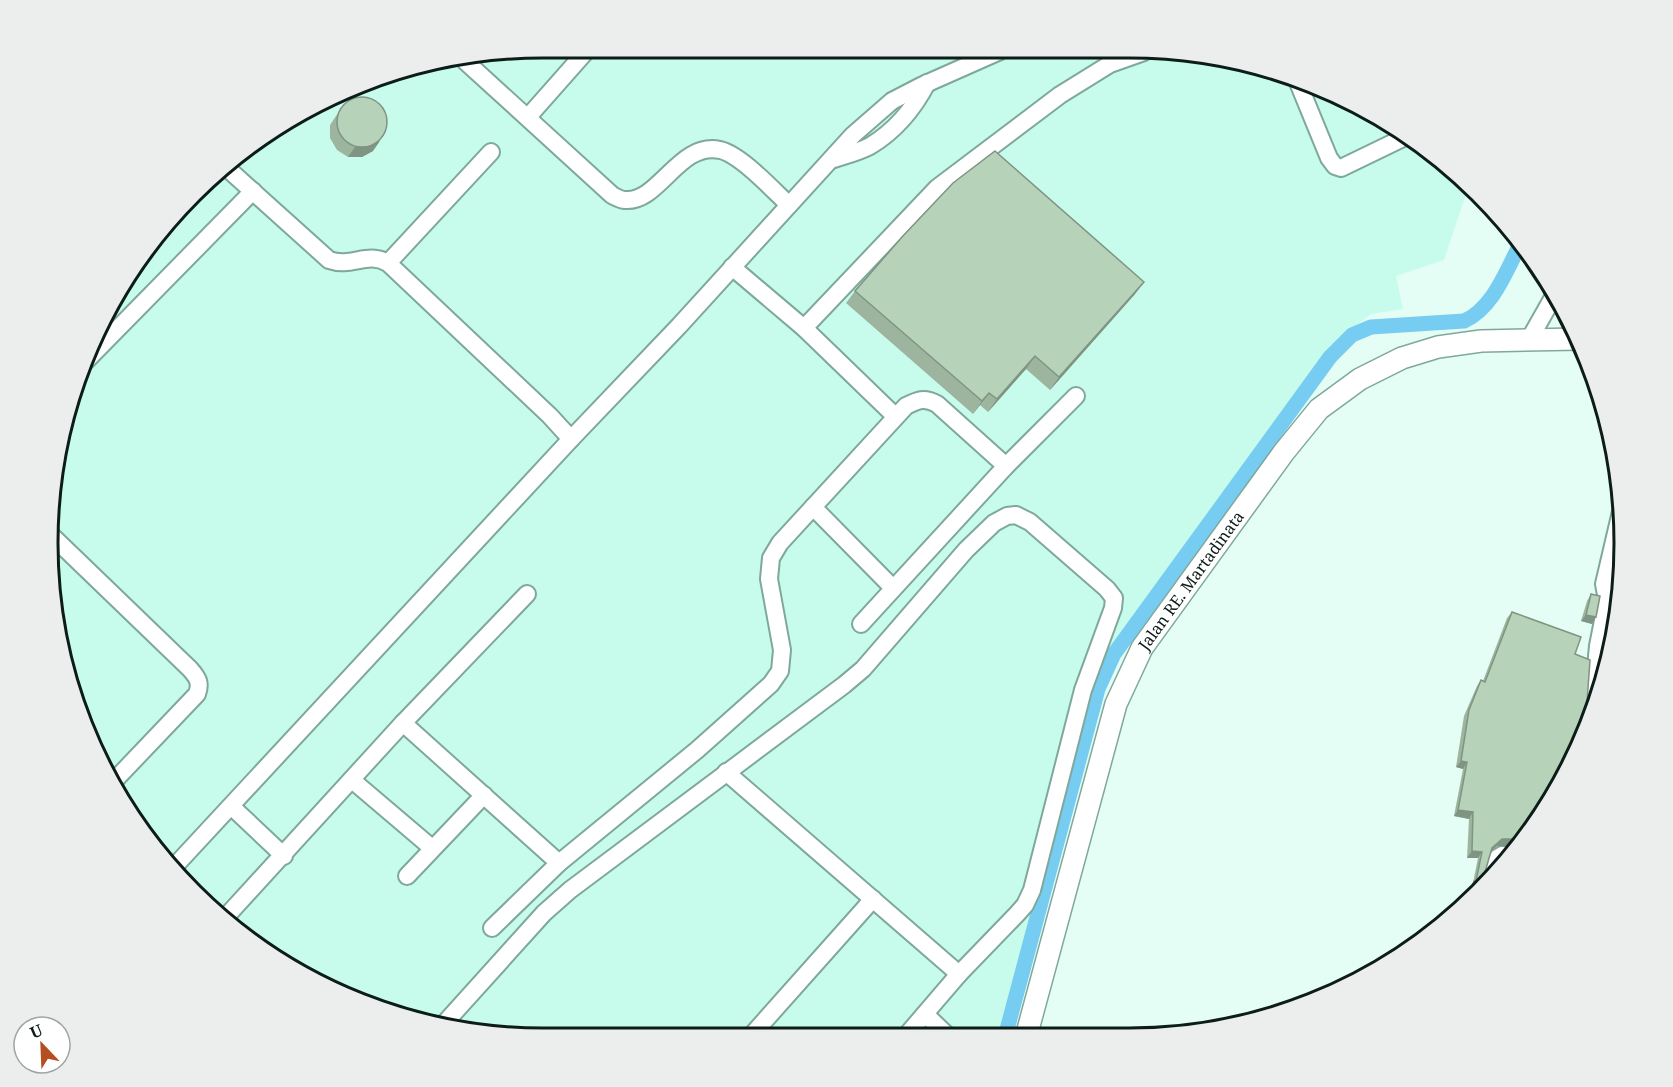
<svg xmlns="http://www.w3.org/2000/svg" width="1673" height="1087" font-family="'Noto Serif',serif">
<rect width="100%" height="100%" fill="#e4fdf5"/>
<polygon fill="#c7fcec" points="544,48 1195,52 1319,86 1456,171 1469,185 1444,260 1396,276 1403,309 1371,314 1342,337 1102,659 998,1037 479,1035 354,1001 217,916 131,818 65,671 49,511 74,384 151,242 268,132 385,74"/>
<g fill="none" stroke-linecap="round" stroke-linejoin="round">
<path stroke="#76ccf1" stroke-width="15" d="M1005,1037L1098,689L1114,654L1330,357L1352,335L1371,327L1464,321C1494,308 1507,268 1522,241"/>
<defs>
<g id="minor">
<path d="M465,61L612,195C616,197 621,200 625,200C659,203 679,141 720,150C740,154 774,191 789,205"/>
<polyline points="1297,80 1329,158 1335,166 1341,168 1403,138"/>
<polyline points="528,117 589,48"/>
<path d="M834,159C846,155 859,152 870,146C895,131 914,108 927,83"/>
<path d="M228,169L329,260C352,268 367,251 388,263L550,416L571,439"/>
<polyline points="388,263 491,152"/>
<polyline points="732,267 804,328 937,188 1060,95 1110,64 1144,52"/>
<polyline points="804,328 895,416"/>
<polyline points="1529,340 1555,294"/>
<polyline points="86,361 253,191"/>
<polyline points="813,507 893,588"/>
<path d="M51,535L190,669C198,678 201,683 197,694L114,781"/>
<polyline points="861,624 1006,466 1076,396"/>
<polyline points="1591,719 1598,646 1607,600 1604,584 1623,503"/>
<path d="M403,723L559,863L697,750L771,684L780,671L782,650L769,579L771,558L780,543L906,406C918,400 924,397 937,404L1006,466"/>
<polyline points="726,772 959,974"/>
<polyline points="352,780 432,848"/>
<polyline points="231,806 284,856"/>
<polyline points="174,867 571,439 679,326 853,135 892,101 921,86 1000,51"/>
<polyline points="407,876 484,795"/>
<polyline points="1491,881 1497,858 1502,855 1512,856"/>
<polyline points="223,920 403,723 527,594"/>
<polyline points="492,928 559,863"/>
<polyline points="925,1014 949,1037"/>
<polyline points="443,1025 544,913 570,890 844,685 863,669 966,550 994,523 1007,516 1016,515 1030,522 1107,589 1114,598 1113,608 1083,690 1032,890 1025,905 1017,914 959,974 905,1037"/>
<polyline points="751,1036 873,899"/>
</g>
<g id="major">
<path id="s1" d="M1026,1037L1116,704L1142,648L1284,452L1319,409L1360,379L1402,358L1438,347L1481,341L1579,339"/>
</g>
</defs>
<use href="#minor" stroke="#7fa89c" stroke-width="20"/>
<use href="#major" stroke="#7fa89c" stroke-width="24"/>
<use href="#minor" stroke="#fff" stroke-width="16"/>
<use href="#major" stroke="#fff" stroke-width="21"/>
</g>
<g fill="#9db59f">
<polygon points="344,104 373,151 362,157 348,157 337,150 330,138 330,125"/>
<polygon points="1144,282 1135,294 1050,390 1026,369 988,412 980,405 973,414 846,303 855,291"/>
<polygon points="1591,594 1592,624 1581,621 1587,601"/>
<polygon points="1621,600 1621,608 1616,627 1613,626 1616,607"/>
<polygon points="1512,612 1575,654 1586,716 1559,791 1518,849 1514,846 1497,846 1491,851 1485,872 1489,882 1463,907 1470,887 1473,883 1478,858 1467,858 1469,819 1454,816 1463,769 1456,767 1464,716 1477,686 1481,680 1483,681 1507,618"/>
<polygon points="1612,646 1606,671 1608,651"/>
</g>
<g fill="#7f9482">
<polygon points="380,141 373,151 362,157 348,157 355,147"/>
<polygon points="1144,282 1135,294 1050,390 1059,377"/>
<polygon points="1035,356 1026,369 988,412 997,399"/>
<polygon points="989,393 980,405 973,414 982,401"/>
<polygon points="1586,615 1596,617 1592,624 1581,621"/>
<polygon points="1617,620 1618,620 1616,627 1613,626"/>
<polygon points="1461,761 1467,762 1463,769 1456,767"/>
<polygon points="1458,810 1473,812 1469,819 1454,816"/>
<polygon points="1502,839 1518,839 1514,846 1497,846 1487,855 1492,848"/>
<polygon points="1472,851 1482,852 1478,858 1467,858"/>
</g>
<g fill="#b6d3b9" stroke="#7f9482" stroke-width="1.5">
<circle cx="362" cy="122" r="25"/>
<polygon points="995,151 1144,282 1059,377 1035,356 997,399 989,393 982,401 855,291 902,237 953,183"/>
<polygon points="1591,594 1600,596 1596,617 1586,615"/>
<polygon points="1621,600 1621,608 1618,620 1617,620"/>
<polygon points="1512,612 1581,637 1575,654 1590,660 1586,716 1591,720 1559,791 1522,842 1518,839 1502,839 1492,848 1485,872 1489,882 1467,903 1474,881 1476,881 1482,852 1472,851 1473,812 1458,810 1467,762 1461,761 1469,710 1481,680 1485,682"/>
</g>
<g text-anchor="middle" stroke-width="4.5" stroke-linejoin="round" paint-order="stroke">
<g font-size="16" fill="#0c1d19" stroke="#fff">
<text dy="6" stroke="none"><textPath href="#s1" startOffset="490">Jalan RE. Martadinata</textPath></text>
</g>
</g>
<path d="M0 0H1673V1087H0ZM543 58H1129A485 485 0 0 1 1614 543V543A485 485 0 0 1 1129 1028H543A485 485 0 0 1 58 543V543A485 485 0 0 1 543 58Z" fill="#eceded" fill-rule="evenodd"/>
<path fill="none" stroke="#0c1d19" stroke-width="3" d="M543 58H1129A485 485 0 0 1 1614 543V543A485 485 0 0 1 1129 1028H543A485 485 0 0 1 58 543V543A485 485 0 0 1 543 58Z"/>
<g transform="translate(42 1045) rotate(337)"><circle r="28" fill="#ffffff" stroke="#9ea5a3" stroke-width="1.5"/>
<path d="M0-4.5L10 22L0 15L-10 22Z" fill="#b54f21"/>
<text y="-9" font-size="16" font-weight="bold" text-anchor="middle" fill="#0c1d19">U</text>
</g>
</svg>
